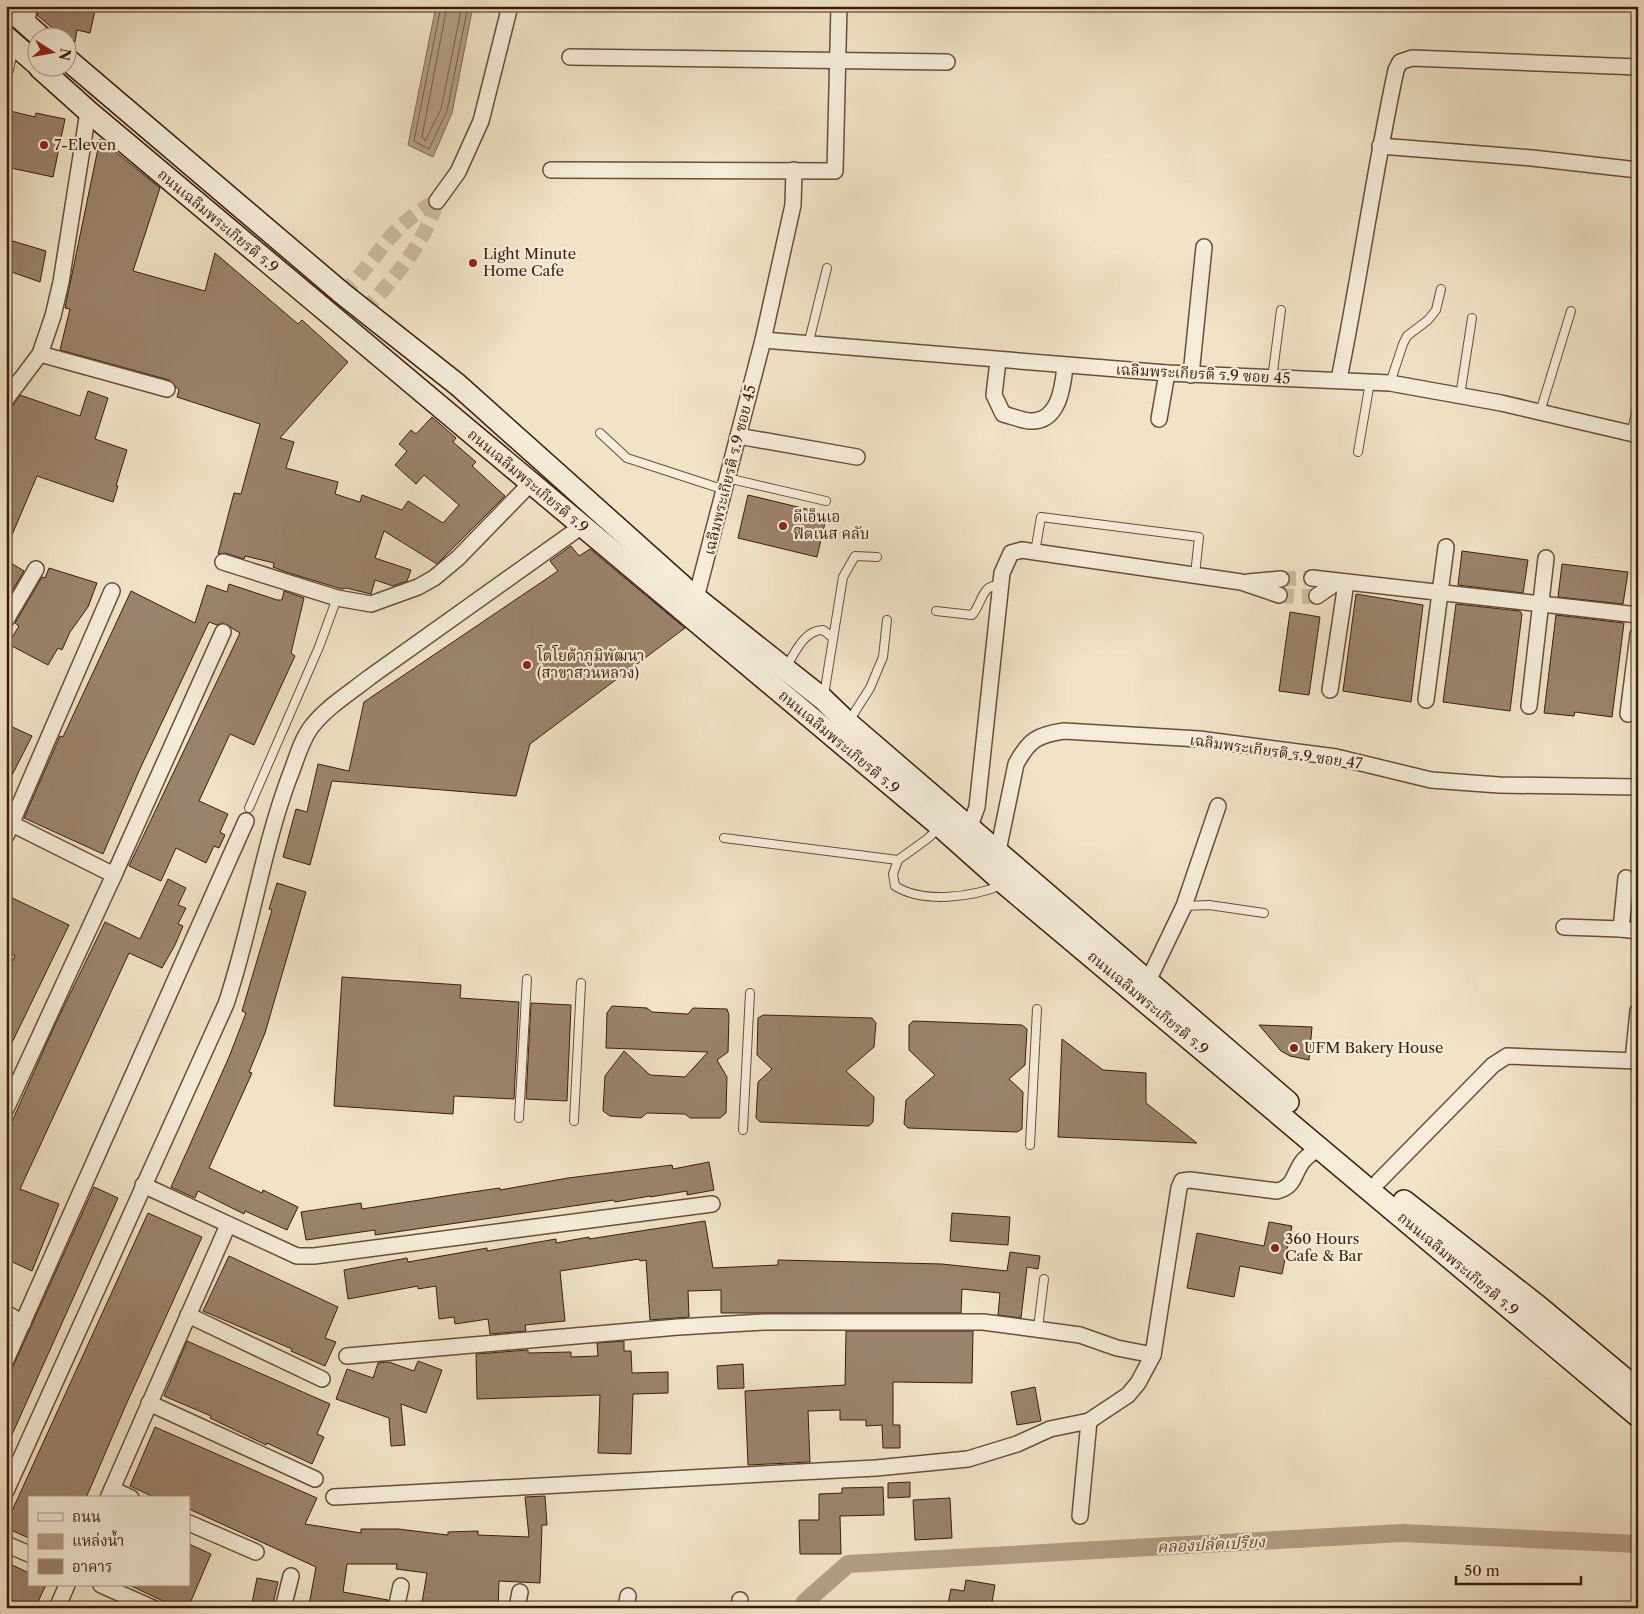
<svg xmlns="http://www.w3.org/2000/svg" width="1644" height="1614" font-family="'Libre Caslon Text','Noto Serif Thai',serif">
<rect width="100%" height="100%" fill="#f0e3c6"/>
<filter id="stains"><feTurbulence type="fractalNoise" baseFrequency=".004" numOctaves="4"/><feColorMatrix values="0 0 0 0 .2 0 0 0 0 .09 0 0 0 0 .02 0 0 0 .5 -.17"/></filter>
<radialGradient id="worn" r=".72"><stop offset=".6" stop-color="#630" stop-opacity="0"/><stop offset="1" stop-color="#630" stop-opacity=".3"/></radialGradient>
<polygon fill="#b39f86" stroke="#846b54" points="436,6 473,6 452,113 433,157 408,145"/>
<g fill="none" stroke-linecap="round" stroke-linejoin="round">
<g stroke="#785e48" stroke-width="1">
<polyline points="441,6 414,141 429,149 447,111 468,6"/>
<polyline points="447,6 422,137 425,141 441,109 462,6"/>
</g>
<polyline stroke="#b39f86" stroke-width="18" points="804,1608 805,1602 848,1564 1402,1533 1638,1544"/>
</g>
<g fill="#9a836c" stroke="#3d1c0a">
<polygon points="40,6 96,6 90,33 77,30 75,42 68,40 68,38 64,38 37,15"/>
<polygon points="6,110 35,117 36,113 65,119 53,177 6,167"/>
<polygon points="100,139 160,188 133,271 205,291 215,253 298,324 302,320 348,362 280,438 294,442 286,468 338,482 335,494 360,502 362,495 402,510 408,501 443,523 459,505 424,475 416,484 395,465 407,451 399,444 411,430 416,434 432,417 456,438 453,442 476,462 472,466 505,496 437,564 384,531 375,558 411,570 407,581 393,586 375,580 371,594 346,588 342,589 289,573 273,567 274,563 245,556 244,559 225,553 218,554 234,493 241,494 260,424 177,397 179,390 169,380 60,350 70,309 65,308"/>
<polygon points="6,239 46,251 40,282 6,270"/>
<polygon points="88,391 108,398 95,439 127,450 116,486 118,486 113,502 37,476 6,549 6,416 20,395 80,416"/>
<polygon points="748,495 827,514 817,557 738,538"/>
<polygon points="571,546 579,556 590,549 685,628 530,744 516,796 332,781 310,865 283,857 296,809 307,812 318,764 349,771 364,702 558,571 550,561"/>
<polygon points="1462,551 1528,560 1523,593 1458,585"/>
<polygon points="6,560 24,571 6,601"/>
<polygon points="1562,564 1628,572 1623,604 1558,597"/>
<polygon points="49,568 97,583 88,607 70,632 62,650 58,648 48,665 8,644 19,626 15,623 42,577 45,578"/>
<polygon points="229,584 277,600 282,600 284,591 304,598 291,653 295,656 254,745 230,734 199,801 228,814 220,832 225,835 219,848 214,846 206,863 176,848 161,881 129,866 240,633 223,623 217,625 209,622 139,771 103,854 24,818 60,736 63,737 131,591 195,623 207,585 227,592"/>
<polygon points="1356,594 1423,605 1411,702 1343,691"/>
<polygon points="1456,604 1520,611 1522,614 1510,711 1443,702"/>
<polygon points="1290,612 1320,617 1309,695 1279,691"/>
<polygon points="1556,615 1624,623 1612,717 1575,712 1574,716 1544,713"/>
<polygon points="6,724 32,736 6,787"/>
<polygon points="168,879 186,888 178,905 186,908 178,924 183,926 175,945 162,968 129,953 20,1189 59,1204 32,1271 6,1259 6,1135 54,1027 105,922 140,939"/>
<polygon points="277,883 306,892 265,1033 249,1072 252,1073 209,1168 262,1193 263,1190 298,1207 287,1230 245,1211 244,1214 198,1191 195,1198 171,1187 229,1057 246,1013 242,1011 272,910 269,909"/>
<polygon points="6,895 69,925 6,1055 6,974 15,956 6,951"/>
<polygon points="342,977 461,985 460,998 519,1002 514,1099 454,1096 453,1114 334,1106"/>
<polygon points="531,1003 571,1005 567,1101 526,1099"/>
<polygon points="612,1006 647,1008 652,1012 688,1014 693,1008 727,1009 729,1015 728,1052 717,1060 727,1077 726,1113 720,1118 690,1118 685,1114 647,1113 641,1118 610,1116 603,1111 605,1076 624,1051 650,1075 685,1077 708,1052 606,1048 607,1013"/>
<polygon points="763,1015 872,1018 876,1023 874,1047 846,1071 874,1097 873,1122 869,1126 760,1122 756,1118 758,1082 772,1069 757,1055 758,1018"/>
<polygon points="913,1021 1022,1025 1027,1029 1025,1065 1009,1079 1023,1092 1022,1129 1017,1132 908,1128 904,1124 906,1100 935,1075 909,1050 909,1025"/>
<polygon points="1259,1025 1312,1027 1309,1060 1290,1056 1281,1051"/>
<polygon points="1062,1039 1103,1070 1146,1073 1146,1103 1197,1143 1058,1137"/>
<polygon points="709,1162 714,1190 687,1195 687,1191 650,1197 650,1196 615,1202 614,1200 375,1235 375,1230 306,1240 301,1212 361,1203 362,1209 465,1193 500,1188 500,1190 568,1178 672,1165 673,1169"/>
<polygon points="94,1187 118,1198 6,1448 6,1382"/>
<polygon points="148,1213 202,1237 125,1407 86,1498 29,1498 29,1538 6,1528 6,1524"/>
<polygon points="952,1213 1010,1217 1008,1245 950,1241"/>
<polygon points="705,1221 713,1268 778,1265 778,1260 942,1264 1007,1271 1010,1252 1040,1256 1038,1269 1027,1267 1021,1318 998,1315 1000,1293 962,1289 961,1313 721,1313 721,1290 688,1291 689,1317 650,1320 646,1260 640,1261 639,1259 560,1271 565,1321 525,1325 526,1331 490,1334 488,1319 455,1324 454,1317 439,1319 436,1286 418,1289 418,1286 348,1299 344,1270 407,1258 408,1262 487,1248 487,1251 556,1239 556,1243 589,1237 589,1239"/>
<polygon points="1269,1222 1292,1226 1282,1274 1240,1266 1234,1297 1187,1288 1197,1233 1264,1246"/>
<polygon points="229,1256 338,1307 325,1338 336,1342 325,1366 291,1351 292,1349 203,1311"/>
<polygon points="846,1331 973,1331 972,1383 893,1382 893,1425 900,1425 900,1448 883,1448 882,1425 866,1426 866,1420 840,1420 840,1410 808,1411 810,1462 748,1465 745,1391 845,1385"/>
<polygon points="187,1341 330,1404 317,1434 324,1437 312,1464 267,1443 266,1445 210,1418 211,1416 164,1396"/>
<polygon points="624,1341 624,1351 631,1351 632,1373 668,1372 668,1393 633,1394 631,1454 598,1453 600,1395 477,1399 476,1354 528,1350 528,1353 571,1352 571,1357 598,1356 597,1343"/>
<polygon points="418,1361 442,1370 426,1413 401,1404 405,1445 391,1446 389,1418 336,1399 347,1369 373,1378 378,1363 389,1362 414,1371"/>
<polygon points="743,1364 744,1388 718,1389 717,1366"/>
<polygon points="1035,1387 1041,1421 1017,1425 1011,1392"/>
<polygon points="155,1427 317,1498 305,1524 361,1533 361,1529 398,1529 448,1535 448,1532 478,1531 478,1535 529,1537 525,1497 545,1496 547,1525 542,1525 540,1583 499,1581 498,1608 421,1608 427,1573 396,1569 397,1564 347,1564 343,1592 388,1600 387,1608 324,1608 309,1605 316,1567 189,1509 189,1498 156,1498 130,1486"/>
<polygon points="910,1482 910,1497 888,1498 888,1483"/>
<polygon points="883,1487 884,1515 840,1516 841,1554 800,1554 799,1520 819,1520 819,1494 842,1493 842,1488"/>
<polygon points="950,1498 952,1538 915,1540 913,1500"/>
<polygon points="189,1544 211,1554 188,1608 178,1608 129,1585 189,1585"/>
<polygon points="6,1562 29,1573 29,1585 46,1585 35,1608 19,1608 6,1601"/>
<polygon points="257,1578 278,1582 272,1608 251,1608"/>
<polygon points="966,1580 995,1585 991,1608 947,1608 951,1589 964,1591"/>
</g>
<g fill="none" stroke-linecap="round" stroke-linejoin="round">
<g stroke="#ccbba0" stroke-width="15" stroke-dasharray="15 8" stroke-linecap="butt">
<path d="M343,294C378,259 389,225 437,201"/>
<path d="M364,311C393,280 425,243 437,201"/>
<polyline points="1281,579 1312,578"/>
<polyline points="1279,595 1297,597 1317,596"/>
</g>
<defs>
<g id="service">
<polyline points="6,82 14,48"/>
<polyline points="808,345 827,268"/>
<polyline points="1272,379 1281,310"/>
<polyline points="1390,383 1403,344 1407,336 1428,320 1436,310 1441,289"/>
<polyline points="1460,396 1472,318"/>
<polyline points="1540,412 1571,311"/>
<polyline points="600,433 627,458 725,490"/>
<polyline points="1631,434 1638,405"/>
<polyline points="1358,452 1370,382"/>
<polyline points="727,478 826,501"/>
<polyline points="1035,552 1041,517 1199,537 1195,575"/>
<path d="M936,611L972,615C983,603 981,582 1002,586"/>
<path d="M786,667C795,653 804,630 823,630L832,637"/>
<polyline points="824,695 843,577 855,556 877,557"/>
<polyline points="849,721 870,688 883,657 887,620"/>
<polyline points="249,808 319,647 337,598"/>
<polyline points="724,838 898,860 927,839 939,828"/>
<path d="M898,860L893,874L895,886C923,904 973,897 1002,885"/>
<polyline points="1184,906 1209,905 1264,913"/>
<polyline points="519,1118 527,979"/>
<polyline points="574,1121 581,983"/>
<polyline points="743,1130 750,993"/>
<polyline points="1030,1145 1037,1009"/>
<polyline points="1038,1328 1044,1279"/>
</g>
<g id="minor">
<polyline points="27,24 29,6"/>
<polyline points="570,57 947,62"/>
<polyline points="1380,146 1532,158 1638,170"/>
<polyline points="551,170 835,171 839,6"/>
<polyline points="437,201 458,172 481,121 510,6"/>
<polyline points="763,340 1167,373 1390,383 1501,403 1638,435"/>
<polyline points="40,354 167,389"/>
<path d="M998,361L994,395L1003,414C1011,416 1021,420 1029,421C1059,423 1063,387 1065,366"/>
<polyline points="1191,375 1204,247"/>
<path d="M1339,379C1360,276 1374,172 1396,70L1400,62L1412,58L1638,67"/>
<polyline points="6,399 40,354 53,316 61,282 87,118 89,112"/>
<polyline points="1159,419 1167,373"/>
<polyline points="738,436 857,457"/>
<polyline points="223,562 337,598 371,604 418,587 434,578 458,558 531,483"/>
<polyline points="1312,578 1638,615"/>
<polyline points="1248,582 1281,579"/>
<polyline points="1317,596 1337,582"/>
<polyline points="696,598 763,340 793,205 794,170"/>
<polyline points="6,620 36,569"/>
<polyline points="1330,690 1346,583"/>
<polyline points="1426,700 1446,547"/>
<polyline points="1529,706 1546,558"/>
<polyline points="1628,714 1638,635"/>
<polyline points="6,821 114,875 223,632"/>
<polyline points="970,826 977,807 1002,573 1011,553 1022,550 1035,552 1241,582 1279,595"/>
<polyline points="6,836 112,591"/>
<path d="M998,851L1016,764C1029,740 1037,735 1064,731L1199,739L1336,757L1431,780L1499,785L1638,787"/>
<polyline points="1626,878 1621,929 1638,931"/>
<polyline points="1564,927 1621,929"/>
<polyline points="1148,981 1184,906 1218,806"/>
<polyline points="1633,1061 1638,1011"/>
<polyline points="6,1109 114,875"/>
<polyline points="1379,1181 1493,1065 1507,1056 1638,1061"/>
<polyline points="143,1185 297,1256 314,1256 712,1204"/>
<polyline points="6,1313 23,1323"/>
<polyline points="188,1315 322,1379"/>
<polyline points="347,1356 678,1327 765,1322 983,1322 1080,1335 1117,1348 1153,1355"/>
<polyline points="6,1360 246,821"/>
<polyline points="149,1403 315,1479"/>
<polyline points="112,1489 131,1498"/>
<path d="M6,1491L226,1004C251,930 262,851 289,778C296,761 301,740 312,726C328,706 351,692 370,677L582,526"/>
<path d="M334,1497L876,1468L968,1459L1017,1444L1050,1429L1089,1421L1128,1395L1138,1383L1153,1355L1179,1188L1182,1181L1190,1180L1277,1191C1295,1187 1293,1174 1303,1161C1307,1156 1314,1152 1319,1147"/>
<polyline points="108,1498 228,1225"/>
<polyline points="1080,1516 1089,1421"/>
<polyline points="189,1523 256,1552"/>
<polyline points="6,1544 29,1554"/>
<polyline points="101,1585 153,1608"/>
<polyline points="57,1608 67,1585"/>
<polyline points="283,1608 291,1576"/>
<polyline points="396,1608 401,1586"/>
<polyline points="517,1608 520,1592"/>
<polyline points="626,1608 628,1596"/>
<polyline points="739,1608 740,1600"/>
</g>
<g id="secondary">
<polyline points="6,6 42,38"/>
<polyline points="6,37 38,65"/>
<polyline points="68,60 343,294 458,385 696,598 823,699 848,723 1288,1102"/>
<polyline points="40,68 89,112 940,826 1005,884 1638,1416"/>
<polyline points="1404,1201 1539,1307 1638,1390"/>
</g>
</defs>
<use href="#service" stroke="#6a4e39" stroke-width="10"/>
<use href="#minor" stroke="#6a4e39" stroke-width="18"/>
<use href="#secondary" stroke="#3d1c0a" stroke-width="24"/>
<use href="#service" stroke="#f5edda" stroke-width="8"/>
<use href="#minor" stroke="#f5edda" stroke-width="15"/>
<use href="#secondary" stroke="#f5edda" stroke-width="21"/>
</g>
<g fill="#8f2418" stroke="#f5edda" stroke-width="2">
<circle cx="44" cy="145" r="5"/>
<circle cx="473" cy="263" r="5"/>
<circle cx="783" cy="526" r="5"/>
<circle cx="527" cy="665" r="5"/>
<circle cx="1294" cy="1048" r="5"/>
<circle cx="1275" cy="1248" r="5"/>
</g>
<g text-anchor="middle" stroke-width="4.5" stroke-linejoin="round" paint-order="stroke">
<g font-size="15" fill="#3d1c0a" stroke="#f5edda" text-anchor="start">
<text x="54" y="150">7-Eleven</text>
<text x="483" y="259">Light Minute<tspan x="483" dy="17">Home Cafe</tspan></text>
<text x="793" y="522">ดีเอ็นเอ<tspan x="793" dy="17">ฟิตเนส คลับ</tspan></text>
<text x="537" y="661">โตโยต้าภูมิพัฒนา<tspan x="537" dy="17">(สาขาสวนหลวง)</tspan></text>
<text x="1304" y="1053">UFM Bakery House</text>
<text x="1285" y="1244">360 Hours<tspan x="1285" dy="17">Cafe &amp; Bar</tspan></text>
</g>
<g font-size="15" fill="#3d1c0a" stroke="#f5edda">
<text transform="translate(218 221) rotate(40)" y="5">ถนนเฉลิมพระเกียรติ ร.9</text>
<text transform="translate(1203 374) rotate(3)" y="5">เฉลิมพระเกียรติ ร.9 ซอย 45</text>
<text transform="translate(730 470) rotate(-76)" y="5">เฉลิมพระเกียรติ ร.9 ซอย 45</text>
<text transform="translate(528 481) rotate(40)" y="5">ถนนเฉลิมพระเกียรติ ร.9</text>
<text transform="translate(839 742) rotate(40)" y="5">ถนนเฉลิมพระเกียรติ ร.9</text>
<text transform="translate(1276 752) rotate(8)" y="5">เฉลิมพระเกียรติ ร.9 ซอย 47</text>
<text transform="translate(1148 1003) rotate(40)" y="5">ถนนเฉลิมพระเกียรติ ร.9</text>
<text transform="translate(1458 1264) rotate(40)" y="5">ถนนเฉลิมพระเกียรติ ร.9</text>
</g>
<g font-size="16" font-style="italic" fill="#664a35" stroke="#f5edda">
<text transform="translate(1211 1544) rotate(-3)" y="6">คลองปลัดเปรียง</text>
</g>
</g>
<rect width="1644" height="1614" fill="none" stroke="#f0e3c6" stroke-width="25"/>
<rect x="8" y="8" width="1629" height="1599" fill="none" stroke="#3d1c0a" stroke-width="2.5"/>
<rect x="12" y="12" width="1619" height="1589" fill="none" stroke="#3d1c0a"/>
<rect x="28" y="1496" width="162" height="90" fill="#f5edda" stroke="#ab9987"/>
<rect x="38" y="1513" width="25" height="8" fill="#f5edda" stroke="#ab9987"/>
<text x="72" y="1522" font-size="15" fill="#3d1c0a">ถนน</text>
<rect x="38" y="1534" width="25" height="15" fill="#b39f86" stroke="#ab9987"/>
<text x="72" y="1546" font-size="15" fill="#3d1c0a">แหล่งน้ำ</text>
<rect x="38" y="1559" width="25" height="15" fill="#9a836c" stroke="#ab9987"/>
<text x="72" y="1572" font-size="15" fill="#3d1c0a">อาคาร</text>
<g transform="translate(52 52) rotate(101)"><circle r="24" fill="#f5edda" stroke="#ab9987"/>
<path d="M0-4L9 19L0 12L-9 19Z" fill="#8f2418"/>
<text y="-8" font-size="14" font-weight="bold" text-anchor="middle" fill="#3d1c0a">N</text>
</g>
<path d="M1456 1576v8h125v-8" fill="none" stroke="#3d1c0a" stroke-width="2.5"/>
<text x="1464" y="1576" font-size="15" fill="#3d1c0a" stroke="#f5edda" stroke-width="4" paint-order="stroke">50 m</text>
<rect width="100%" height="100%" filter="url(#stains)"/>
<rect width="100%" height="100%" fill="url(#worn)"/>
</svg>
